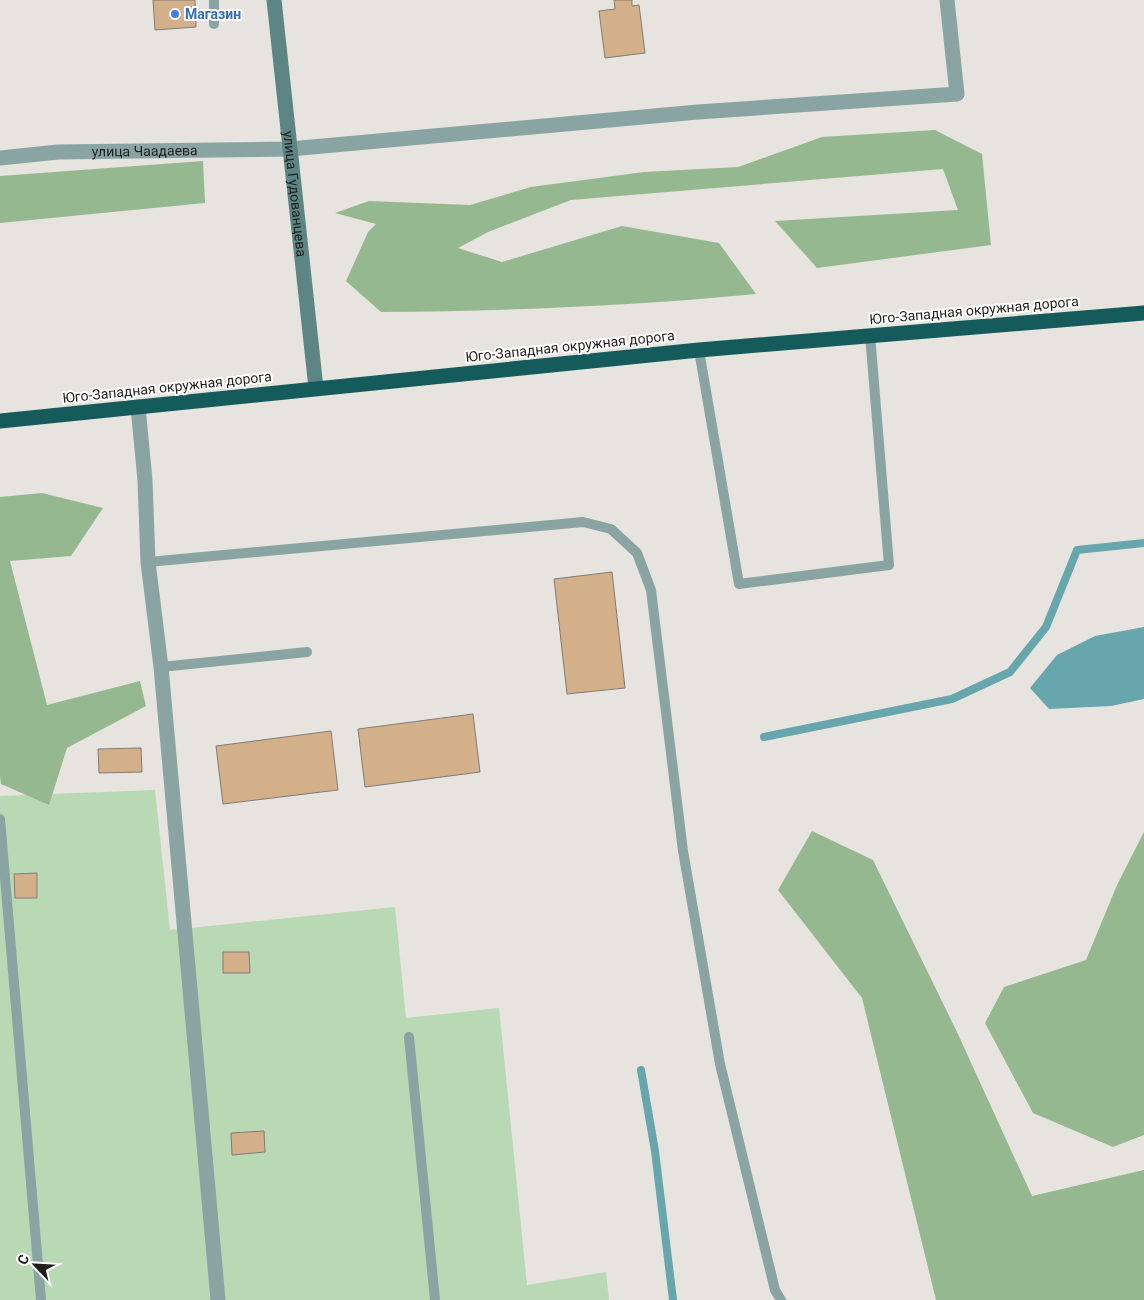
<svg xmlns="http://www.w3.org/2000/svg" width="1144" height="1300" font-family="Roboto,sans-serif">
<rect width="100%" height="100%" fill="#e7e3de"/>
<polygon fill="#b9d9b4" points="155,790 170,930 395,907 406,1018 499,1008 527,1285 606,1272 609,1300 0,1300 0,796"/>
<g fill="#96b891">
<path d="M935,130L982,154L991,245L817,268L775,221L958,210L943,169L571,200L488,232L458,248L502,262L622,226L719,243L756,294C631,306 506,311 381,312L346,281L368,232L376,224L335,213L369,201L470,205L531,187L644,172L738,167L822,137Z"/>
<polygon points="203,161 205,203 0,223 0,176"/>
<polygon points="42,493 103,508 71,556 10,561 47,705 140,681 146,706 67,748 49,805 1,784 0,776 0,497"/>
<polygon points="812,831 873,860 957,1032 1032,1196 1144,1170 1144,1300 936,1300 862,998 778,890"/>
<polygon points="1144,832 1144,1135 1113,1147 1033,1113 985,1023 1004,987 1086,960 1117,885"/>
</g>
<polygon fill="#66a6ac" points="1144,627 1144,699 1111,706 1049,709 1030,688 1057,655 1095,636"/>
<g fill="none" stroke-linecap="round" stroke-linejoin="round">
<g stroke="#66a6ac" stroke-width="8">
<polyline points="764,737 952,699 1010,672 1046,627 1077,550 1144,543"/>
<polyline points="641,1070 655,1151 673,1300"/>
</g>
</g>
<g fill="#d3b089" stroke="#807c78">
<polygon points="153,0 195,0 196,27 155,30"/>
<polygon points="614,0 632,0 632,6 639,5 645,53 605,58 599,11 615,9"/>
<polygon points="612,572 625,688 567,694 554,579"/>
<polygon points="473,714 480,772 365,787 358,729"/>
<polygon points="331,731 338,790 223,804 216,746"/>
<polygon points="141,748 142,772 99,773 98,749"/>
<polygon points="37,873 37,898 15,898 14,874"/>
<polygon points="223,952 249,952 250,973 223,973"/>
<polygon points="264,1131 265,1152 232,1155 231,1133"/>
</g>
<g fill="none" stroke-linecap="round" stroke-linejoin="round">
<g stroke="#89a4a3" stroke-width="10">
<polyline points="214,0 214,24"/>
<polyline points="699,350 739,584 889,565 870,335"/>
<polyline points="148,562 583,522 611,529 637,553 651,590 683,851 720,1064 775,1290 781,1300"/>
<polyline points="161,667 307,652"/>
<polyline points="0,819 41,1300"/>
<polyline points="409,1037 435,1300"/>
</g>
<g stroke="#89a4a3" stroke-width="15">
<path id="s1" d="M0,158L58,152L290,149L698,112L957,94L947,0"/>
<polyline points="138,407 145,480 148,562 161,667 218,1300"/>
</g>
<path stroke="#5c8584" stroke-width="15" id="s2" d="M274,0L316,388"/>
<polyline stroke="#155b5b" stroke-width="15" points="0,421 699,350 1144,313"/>
</g>
<circle fill="#3f7fe0" stroke="#fff" stroke-width="2" cx="175" cy="14" r="5"/>
<g text-anchor="middle" stroke-width="4" stroke-linejoin="round" paint-order="stroke">
<g font-size="14" font-weight="bold" fill="#366cbe" stroke="#fff" text-anchor="start">
<text x="185" y="19">Магазин</text>
</g>
<g font-size="14" fill="#211f1d" stroke="#fff">
<text dy="5" stroke="none"><textPath href="#s1" startOffset="145">улица Чаадаева</textPath></text>
<text dy="5" stroke="none"><textPath href="#s2" startOffset="195">улица Гудованцева</textPath></text>
<text transform="translate(974 310) rotate(-5)" y="5">Юго-Западная окружная дорога</text>
<text transform="translate(570 346) rotate(-6)" y="5">Юго-Западная окружная дорога</text>
<text transform="translate(167 387) rotate(-6)" y="5">Юго-Западная окружная дорога</text>
</g>
</g>
<g transform="translate(35 1265) rotate(295)" stroke="#ffffff" stroke-width="4" paint-order="stroke">
<path d="M0-4L9 19L0 12L-9 19Z" fill="#211f1d"/>
<text y="-8" font-size="14" font-weight="bold" text-anchor="middle" fill="#211f1d">С</text>
</g>
</svg>
